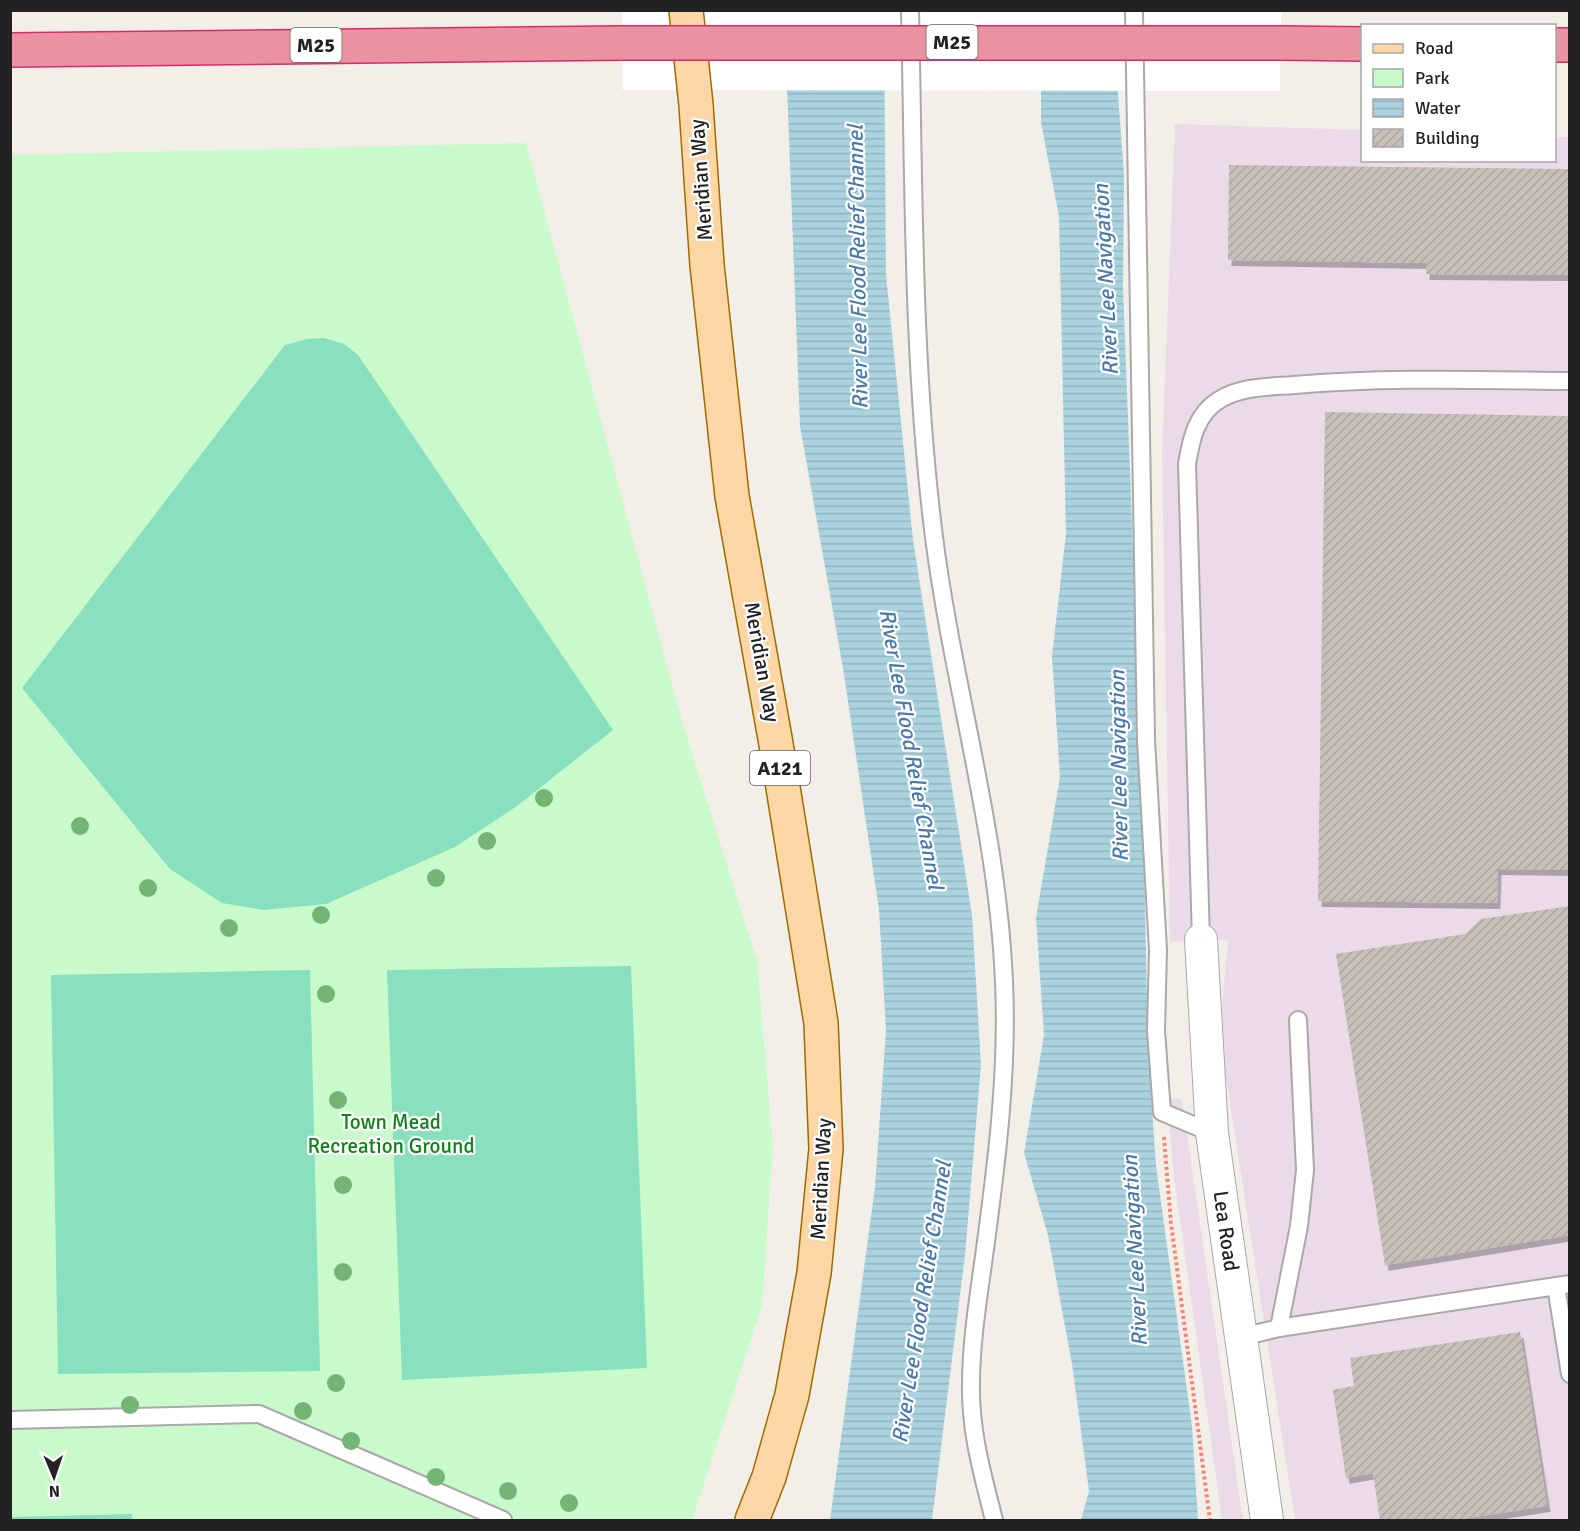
<svg xmlns="http://www.w3.org/2000/svg" width="1580" height="1531" font-family="Signika,sans-serif">
<defs>
<pattern id="water-rules" width="6" height="5" patternUnits="userSpaceOnUse" patternTransform="scale(1.5)"><rect width="6" height="5" fill="#aad3df"/><path d="M0 2.5h6" fill="none" stroke="#92b5bf"/></pattern>
<pattern id="building-hatch" width="6" height="6" patternUnits="userSpaceOnUse" patternTransform="scale(1.5)"><rect width="6" height="6" fill="#c7bfb8"/><path d="M-1 1l2-2M0 6l6-6M5 7l2-2" fill="none" stroke="#aba49e"/></pattern>
<filter id="shadow"><feDropShadow dx="3.5" dy="6" stdDeviation="0" flood-color="#0004"/></filter>
</defs>
<rect width="100%" height="100%" fill="#f2efe9"/>
<path fill="#ebdbe8" d="M1175,124L1362,130V160H1554L1555,137H1569V1520H1295L1225,1071L1221,1016L1228,940L1170,942L1162,453Z
M1167,1098L1182,1099L1243,1520H1222L1174,1177Z"/>
<path fill="#c8facc" d="M526,143L682,721L757,961L773,1147L762,1306L692,1520H11L10,155Z"/>
<path fill="#88e0be" d="M324,338L344,344L358,355L613,730L517,806L455,847L326,904L263,910L222,903L170,869L22,688L285,345L307,339Z
M631,966L647,1368L402,1380L387,970Z
M310,970L320,1371L58,1374L51,975Z
M132,1514V1520H11V1517Z"/>
<path fill="url(#water-rules)" d="M884,11L886,275L913,540L972,915L981,1065L965,1255L932,1520H830L875,1187L886,1030L879,910L843,668L800,426L787,86Z
M1041,11L1117,81L1124,174L1123,288L1143,811L1148,1050L1156,1166L1192,1426L1198,1520H1081L1089,1491L1072,1364L1048,1235L1024,1153L1044,1035L1036,918L1060,777L1052,656L1066,534L1059,217L1041,122Z"/>
<path fill="#fff" d="M622,11H1281L1280,91L623,90Z"/>
<path fill="url(#building-hatch)" filter="url(#shadow)" d="M1229,165L1570,169V275L1426,274V263L1228,260Z
M1325,412L1570,416V870L1498,869L1497,903L1318,901Z
M1570,906V1235L1385,1265L1336,954L1465,934L1481,919Z
M1520,1332L1547,1506L1454,1520H1380L1373,1473L1346,1478L1333,1390L1354,1386L1350,1358Z"/>
<g fill="none" stroke-linecap="round" stroke-linejoin="round">
<g stroke="#a9a9a9" stroke-width="20">
<path id="service" d="M910,10C914,186 912,363 934,537C953,686 998,831 1004,982C1008,1072 997,1160 985,1249C979,1294 971,1340 971,1385C970,1432 983,1476 994,1520
M1134,10L1146,740L1158,950L1156,1031L1162,1112L1212,1133
M1201,940L1187,464C1191,440 1196,414 1219,400C1241,386 1269,387 1294,385C1385,377 1478,380 1570,381
M1556,1286L1570,1374
M1279,1328L1299,1226L1305,1170L1298,1020
M1241,1337L1279,1328L1570,1284
M10,1420L259,1414L503,1520"/>
</g>
<g stroke="#a9a9a9" stroke-width="34">
<path id="minor" d="M1201,940L1212,1133L1267,1520"/>
</g>
<g stroke="#a06b00" stroke-width="36">
<path id="primary" d="M686,10L696,105L707,265L732,496L776,744L821,1023L826,1149L814,1273L792,1395L769,1477L752,1520"/>
</g>
<g stroke="#dc2a67" stroke-width="36">
<path id="motorway" d="M1281,43L1362,44
M1554,45H1570
M10,50L622,43"/>
</g>
<path stroke="#fa8072" stroke-width="4" stroke-dasharray="3 3" stroke-linecap="butt" d="M1164,1137L1171,1223L1210,1520"/>
<use href="#service" stroke="#fff" stroke-width="16"/>
<use href="#minor" stroke="#fff" stroke-width="32"/>
<use href="#primary" stroke="#fcd6a4" stroke-width="33"/>
<use href="#motorway" stroke="#e892a2" stroke-width="33"/>
<g stroke="#dc2a67" stroke-width="36" stroke-linecap="butt">
<path id="motorway-bridge" d="M622,43H1281"/>
</g>
<use href="#motorway-bridge" stroke="#e892a2" stroke-width="33"/>
</g>
<g fill="#74b475">
<circle cx="544" cy="798" r="9"/>
<circle cx="80" cy="826" r="9"/>
<circle cx="487" cy="841" r="9"/>
<circle cx="436" cy="878" r="9"/>
<circle cx="148" cy="888" r="9"/>
<circle cx="321" cy="915" r="9"/>
<circle cx="229" cy="928" r="9"/>
<circle cx="326" cy="994" r="9"/>
<circle cx="338" cy="1100" r="9"/>
<circle cx="343" cy="1185" r="9"/>
<circle cx="343" cy="1272" r="9"/>
<circle cx="336" cy="1383" r="9"/>
<circle cx="130" cy="1405" r="9"/>
<circle cx="303" cy="1411" r="9"/>
<circle cx="351" cy="1441" r="9"/>
<circle cx="436" cy="1477" r="9"/>
<circle cx="508" cy="1491" r="9"/>
<circle cx="569" cy="1503" r="9"/>
</g>
<g text-anchor="middle" stroke-width="4.5" stroke-linejoin="round" paint-order="stroke">
<g fill="#fff" stroke="#646464" stroke-width="1.5">
<rect x="926.5" y="25" width="51" height="34" rx="4.5"/>
<rect x="290.5" y="28" width="51" height="34" rx="4.5"/>
<rect x="750" y="751" width="60" height="34" rx="4.5"/>
</g>
<g font-size="20" font-weight="bold" fill="#222">
<text x="952" y="49">M25</text>
<text x="316" y="52">M25</text>
<text x="780" y="775">A121</text>
</g>
<g font-size="21" fill="#222" stroke="#fff">
<text transform="translate(701 180) rotate(-94)" y="7">Meridian Way</text>
<text transform="translate(762 662) rotate(80)" y="7">Meridian Way</text>
<text transform="translate(821 1179) rotate(-87)" y="7">Meridian Way</text>
<text transform="translate(1226 1231) rotate(82)" y="7">Lea Road</text>
</g>
<g font-size="21" fill="#0c8416" stroke="#fff">
<text x="391" y="1129">Town Mead<tspan x="391" dy="24">Recreation Ground</tspan></text>
</g>
<g font-size="22" font-style="italic" fill="#4a7aab" stroke="#fff">
<text transform="translate(857 267) rotate(-91)" y="8">River Lee Flood Relief Channel</text>
<text transform="translate(1105 280) rotate(-93)" y="8">River Lee Navigation</text>
<text transform="translate(912 749) rotate(80)" y="8">River Lee Flood Relief Channel</text>
<text transform="translate(1118 766) rotate(-91)" y="8">River Lee Navigation</text>
<text transform="translate(1134 1251) rotate(-93)" y="8">River Lee Navigation</text>
<text transform="translate(921 1302) rotate(-81)" y="8">River Lee Flood Relief Channel</text>
</g>
</g>
<rect width="1580" height="1531" fill="none" stroke="#222222" stroke-width="24"/>
<rect x="1361" y="24" width="195" height="138" fill="#ffffff" stroke="#a7a7a7" stroke-width="1.5"/>
<rect x="1373" y="44" width="30" height="9" fill="#fcd6a4" stroke="#a7a7a7" stroke-width="1.5"/>
<text x="1415" y="54" font-size="18" fill="#222222">Road</text>
<rect x="1373" y="69" width="30" height="18" fill="#c8facc" stroke="#a7a7a7" stroke-width="1.5"/>
<text x="1415" y="84" font-size="18" fill="#222222">Park</text>
<rect x="1373" y="99" width="30" height="18" fill="url(#water-rules)" stroke="#a7a7a7" stroke-width="1.5"/>
<text x="1415" y="114" font-size="18" fill="#222222">Water</text>
<rect x="1373" y="129" width="30" height="18" fill="url(#building-hatch)" stroke="#a7a7a7" stroke-width="1.5"/>
<text x="1415" y="144" font-size="18" fill="#222222">Building</text>
<g transform="translate(54 1477) rotate(178)" stroke="#ffffff" stroke-width="4.5" paint-order="stroke">
<path d="M0-4.5L10 22L0 15L-10 22Z" fill="#222222"/>
<text y="-9" font-size="16" font-weight="bold" text-anchor="middle" fill="#222222">N</text>
</g>
</svg>
